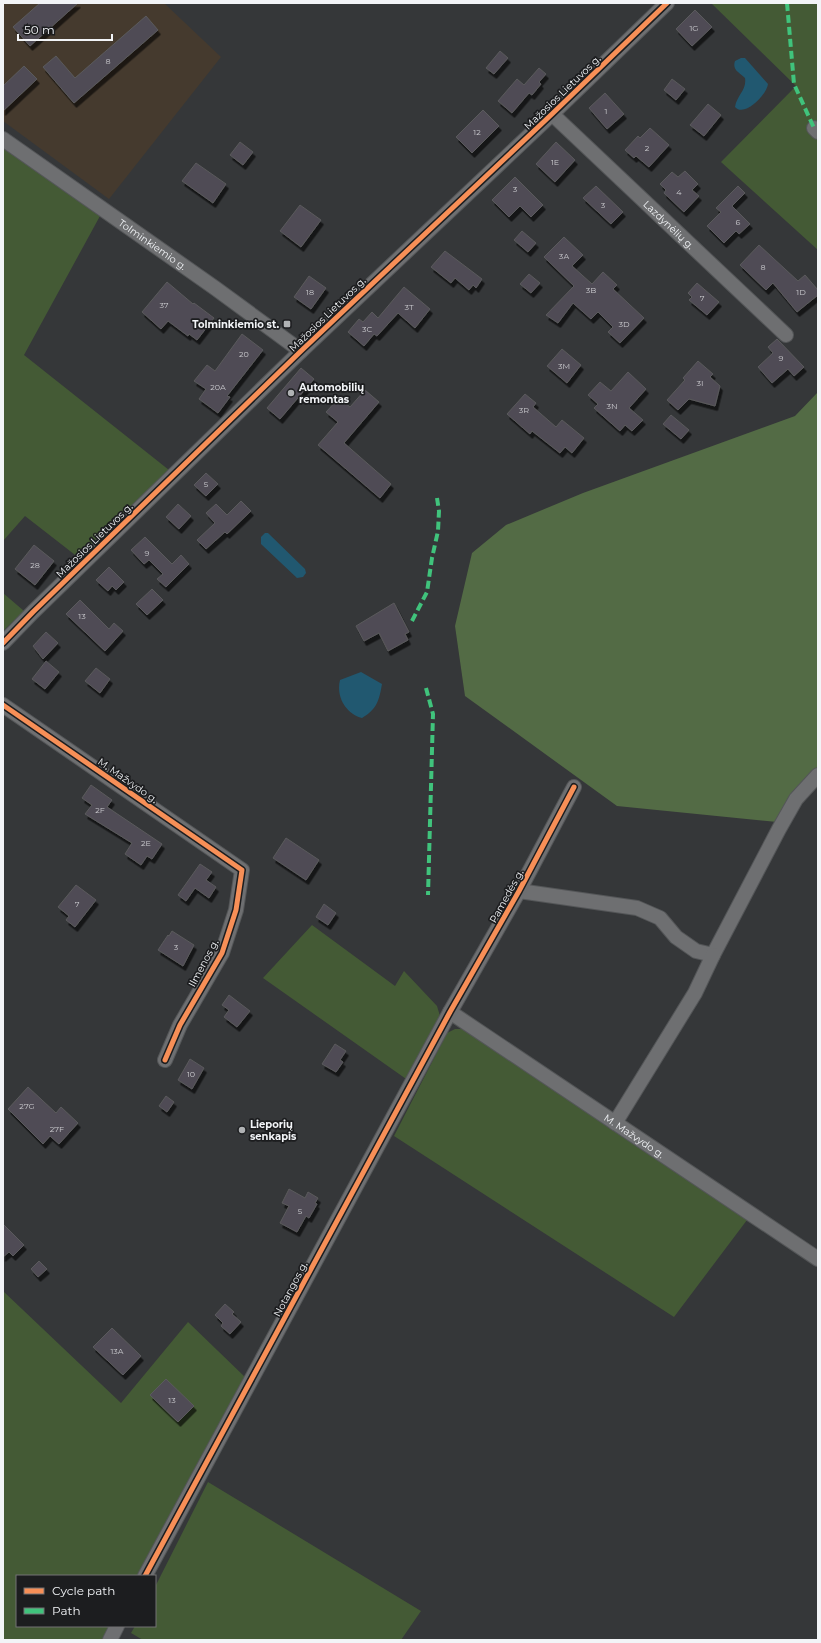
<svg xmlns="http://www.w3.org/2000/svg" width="821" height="1643" font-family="Montserrat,sans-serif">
<defs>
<filter id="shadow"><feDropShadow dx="2.5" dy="4.5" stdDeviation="0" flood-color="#0009"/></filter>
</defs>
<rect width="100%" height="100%" fill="#353739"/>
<path fill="#453a2e" d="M3,3H164L221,57L109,199L3,121Z"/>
<path fill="#445a35" d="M711,3H818V250L721,162L796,86Z
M3,146L100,216L24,355L169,470L79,558L25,516L3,541Z
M3,593L24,611L3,631Z
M312,925L395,986L404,971L437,1006L440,1016L437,1025L409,1081L263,978Z
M455,1029H467L747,1220L674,1317L394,1136L447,1033Z
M3,1291L121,1403L188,1322L246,1378L138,1576H17V1626H110L103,1640H3Z
M208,1482L421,1611L401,1640H143L131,1633L135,1626H155V1587Z"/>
<path fill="#536b45" d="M818,392V773L777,822L617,806L465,696L455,626L472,553L506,525L583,493L795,416Z"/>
<path fill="#215870" d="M741,58H745L768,84C767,94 745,118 735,107C737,95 747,90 745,78C739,72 732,70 735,61Z
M265,533H268L305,569L306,573L303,577L297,578L261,544V537Z
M361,672L382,684C379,701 377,709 362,718C345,713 336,696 340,680Z"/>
<path fill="#504c54" stroke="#5a5a5c" filter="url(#shadow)" d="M40,3H78L30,46L13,27Z
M695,10L712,27L692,46L676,29Z
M146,16L158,30L74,103L43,67L56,56L75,78Z
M500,51L508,58L494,74L486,68Z
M24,66L37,79L3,111V86Z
M539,68L546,74L539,82L541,84L532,95L529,93L512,113L498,101L517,79L524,85Z
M672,79L685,89L676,100L664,90Z
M605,93L624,114L607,129L589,108Z
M708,104L721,115L704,136L690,125Z
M483,110L499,126L472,153L456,137Z
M650,128L669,145L649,167L636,156L634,158L625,150L638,136L640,138Z
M240,142L253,152L243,165L230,155Z
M556,142L575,160L555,182L536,164Z
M196,163L226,184L213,203L182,181Z
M685,171L698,184L692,190L699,196L684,212L664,193L666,190L660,184L672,172L678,177Z
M515,177L543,205L531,217L520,206L509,217L492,200Z
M596,186L623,212L611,224L583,198Z
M738,186L745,193L732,206L750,224L739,234L736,231L724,243L707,226L721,212L716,208Z
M300,205L321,220L301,247L280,231Z
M522,231L536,243L528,252L514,240Z
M564,237L583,255L572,266L592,284L603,272L617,285L613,289L644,318L620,343L608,332L613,327L598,312L591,319L573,303L558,323L546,315L574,286L544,257Z
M759,245L798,281L805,275L818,290V295L797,312L773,283L766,290L740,265Z
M445,251L482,279L476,288L473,285L469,290L455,278L451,283L431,267Z
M529,274L540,283L531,293L520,284Z
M309,276L326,288L311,309L294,297Z
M167,282L193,304L194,303L214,318L197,340L189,334L188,336L168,321L161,329L142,312Z
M697,283L719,302L707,315L689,300L692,297L688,293Z
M404,287L430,309L415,328L398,313L377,336L374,334L364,346L348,332L359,319L363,322L372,312L378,318Z
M242,334L263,350L227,396L230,397L218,413L199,399L206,389L194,381L207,365L215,371Z
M777,339L804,367L794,376L788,369L772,383L758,367L773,353L768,347Z
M562,349L581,365L567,383L547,366Z
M698,361L713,374L710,377L720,386L715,406L689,399L678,410L667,400L685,380L683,378Z
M301,368L314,379L280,419L267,408Z
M628,372L646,389L629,408L643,420L632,431L625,425L620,431L594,408L598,404L588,395L600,382L611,391Z
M365,390L379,402L344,443L391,484L380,498L318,445L338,422L326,412L339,398L350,407Z
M525,394L536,403L533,407L556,427L562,420L584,438L572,453L565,447L560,453L532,431L530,434L507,414Z
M671,415L689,430L681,439L663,424Z
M206,473L218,484L206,496L194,485Z
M241,501L251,511L227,534L225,532L206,549L197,540L215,523L206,513L216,504L227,515Z
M178,504L191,516L179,529L166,517Z
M145,537L172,564L181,555L189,564L166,587L157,579L163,574L149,560L144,564L131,550Z
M34,545L54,561L35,585L15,569Z
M109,567L124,582L116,590L112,586L108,591L96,580Z
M152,589L163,600L147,615L136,604Z
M80,600L109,629L114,623L123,631L105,651L66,614Z
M394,603L409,632L405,634L408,640L388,651L379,633L364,641L356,626Z
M46,632L58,643L43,659L33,646Z
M46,661L59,672L45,689L32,679Z
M96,668L110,679L100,693L85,681Z
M91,785L112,800L107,807L162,844L152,859L147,856L141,865L125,854L132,843L85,814L92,805L82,798Z
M286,838L319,860L306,880L273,858Z
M200,864L212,872L206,880L216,887L209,898L195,888L186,901L178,895Z
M76,885L96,900L75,927L66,920L69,916L58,907Z
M324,904L336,913L328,925L316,917Z
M172,931L194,945L183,966L158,950L168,935L169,936Z
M229,995L250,1011L237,1027L224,1017L229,1010L222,1005Z
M335,1044L346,1051L340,1060L343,1062L336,1072L322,1064Z
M190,1059L204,1068L192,1089L178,1080Z
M28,1087L56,1113L61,1107L78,1123L59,1144L50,1136L43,1144L8,1109Z
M166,1096L174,1102L167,1112L159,1106Z
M289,1189L305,1198L308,1192L318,1198L315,1203L317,1204L309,1218L306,1216L297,1232L280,1223L289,1206L282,1203Z
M3,1224L24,1245L13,1256L9,1252L3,1257Z
M39,1261L47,1269L38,1277L31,1269Z
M225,1304L234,1312L232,1314L241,1322L230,1334L221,1326L223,1323L215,1315Z
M112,1328L141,1356L123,1375L93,1347Z
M166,1379L194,1406L178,1422L150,1395Z"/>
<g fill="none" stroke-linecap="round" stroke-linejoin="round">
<g stroke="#545658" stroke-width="16">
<g id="minor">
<path id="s1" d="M552,114L786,335"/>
<path d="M814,128L818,132"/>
<path id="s2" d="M3,139L215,288L301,351"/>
<path d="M3,643L33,612L301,351L552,114L667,3"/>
<path d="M3,705L242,870L236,910L222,953L180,1025L165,1060"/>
<path d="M519,891L637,908L660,918L676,937L696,951L713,955L779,829L796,799L818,775"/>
<path id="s3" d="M450,1012L818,1259"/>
<path d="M615,1123L695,993L713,955"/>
<path d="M145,1576L450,1012L519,891L574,787"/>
<path d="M110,1640L117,1626"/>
</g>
</g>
<use href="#minor" stroke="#6e6f71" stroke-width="14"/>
<path stroke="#40c37c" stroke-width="4" stroke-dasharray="8 4" stroke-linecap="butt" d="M787,3L794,84L814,128
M412,621L427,592L432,558L438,531L439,511L437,498
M426,688L433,714L428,895"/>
<g stroke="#1c1d1f" stroke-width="8">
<path id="cycleway" d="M3,643L33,612L301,351L552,114L667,3
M3,705L242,870L236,910L222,953L180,1025L165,1060
M145,1576L450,1012L519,891L574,787"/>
</g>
<use href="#cycleway" stroke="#f78f57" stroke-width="5"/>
</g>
<g fill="#b0b2b4" stroke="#1c1d1f" stroke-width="1.5">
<rect x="283" y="320" width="8" height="8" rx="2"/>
<circle cx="291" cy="393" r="4"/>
<circle cx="242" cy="1130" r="4"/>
</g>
<g text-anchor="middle" stroke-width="3.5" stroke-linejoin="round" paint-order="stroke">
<g font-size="8" fill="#cacace">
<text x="694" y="31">1G</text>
<text x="108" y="64">8</text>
<text x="606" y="114">1</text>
<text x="477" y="135">12</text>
<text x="647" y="151">2</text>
<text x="555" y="165">1E</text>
<text x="515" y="192">3</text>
<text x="679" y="195">4</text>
<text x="603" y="208">3</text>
<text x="738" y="225">6</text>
<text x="564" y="259">3A</text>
<text x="763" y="270">8</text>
<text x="591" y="293">3B</text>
<text x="310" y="295">18</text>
<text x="801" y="295">1D</text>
<text x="702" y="301">7</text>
<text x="164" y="308">37</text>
<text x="409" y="310">3T</text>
<text x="624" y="327">3D</text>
<text x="367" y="332">3C</text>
<text x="244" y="357">20</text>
<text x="781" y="361">9</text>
<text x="564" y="369">3M</text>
<text x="700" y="386">3I</text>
<text x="218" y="390">20A</text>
<text x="612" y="409">3N</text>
<text x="524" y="413">3R</text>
<text x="206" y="487">5</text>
<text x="147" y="556">9</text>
<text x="35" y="568">28</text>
<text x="82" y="619">13</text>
<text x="100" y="813">2F</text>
<text x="146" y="846">2E</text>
<text x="77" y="907">7</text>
<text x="176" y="950">3</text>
<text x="191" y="1077">10</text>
<text x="27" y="1109">27G</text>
<text x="57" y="1132">27F</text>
<text x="300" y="1214">5</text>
<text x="117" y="1354">13A</text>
<text x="172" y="1403">13</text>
</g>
<g font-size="10" fill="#f2f4f7" stroke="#1c1d1f">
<text transform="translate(562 92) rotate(-44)" y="4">Mažosios Lietuvos g.</text>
<text dy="4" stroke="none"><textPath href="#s1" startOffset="161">Lazdynėlių g.</textPath></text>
<text dy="4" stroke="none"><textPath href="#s2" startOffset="183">Tolminkiemio g.</textPath></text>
<text transform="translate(327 314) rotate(-44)" y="4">Mažosios Lietuvos g.</text>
<text transform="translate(94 540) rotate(-44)" y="4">Mažosios Lietuvos g.</text>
<text transform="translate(128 780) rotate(35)" y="4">M. Mažvydo g.</text>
<text transform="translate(506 896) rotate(-61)" y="4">Pamedės g.</text>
<text transform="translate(203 963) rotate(-62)" y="4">Ilmenos g.</text>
<text dy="4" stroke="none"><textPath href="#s3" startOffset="222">M. Mažvydo g.</textPath></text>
<text transform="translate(290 1289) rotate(-62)" y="4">Notangos g.</text>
</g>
<g font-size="10" font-weight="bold" fill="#f2f4f7" stroke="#1c1d1f" text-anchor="start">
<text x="279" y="328" text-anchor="end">Tolminkiemio st.</text>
<text x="299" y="391">Automobilių<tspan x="299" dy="12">remontas</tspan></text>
<text x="250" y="1128">Lieporių<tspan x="250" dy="12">senkapis</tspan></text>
</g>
</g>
<rect width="821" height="1643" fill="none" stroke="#f2f4f7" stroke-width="8"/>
<rect x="16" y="1575" width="140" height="52" fill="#1c1d1f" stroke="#727375"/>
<rect x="24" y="1588" width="20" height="6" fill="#f78f57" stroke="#727375"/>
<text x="52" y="1595" font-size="12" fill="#f2f4f7">Cycle path</text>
<rect x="24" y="1608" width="20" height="6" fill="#40c37c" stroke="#727375"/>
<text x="52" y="1615" font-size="12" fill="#f2f4f7">Path</text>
<path d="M18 34v6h94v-6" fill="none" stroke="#f2f4f7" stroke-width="2"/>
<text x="24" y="34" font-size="12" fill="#f2f4f7" stroke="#1c1d1f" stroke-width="3" paint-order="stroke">50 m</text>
</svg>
